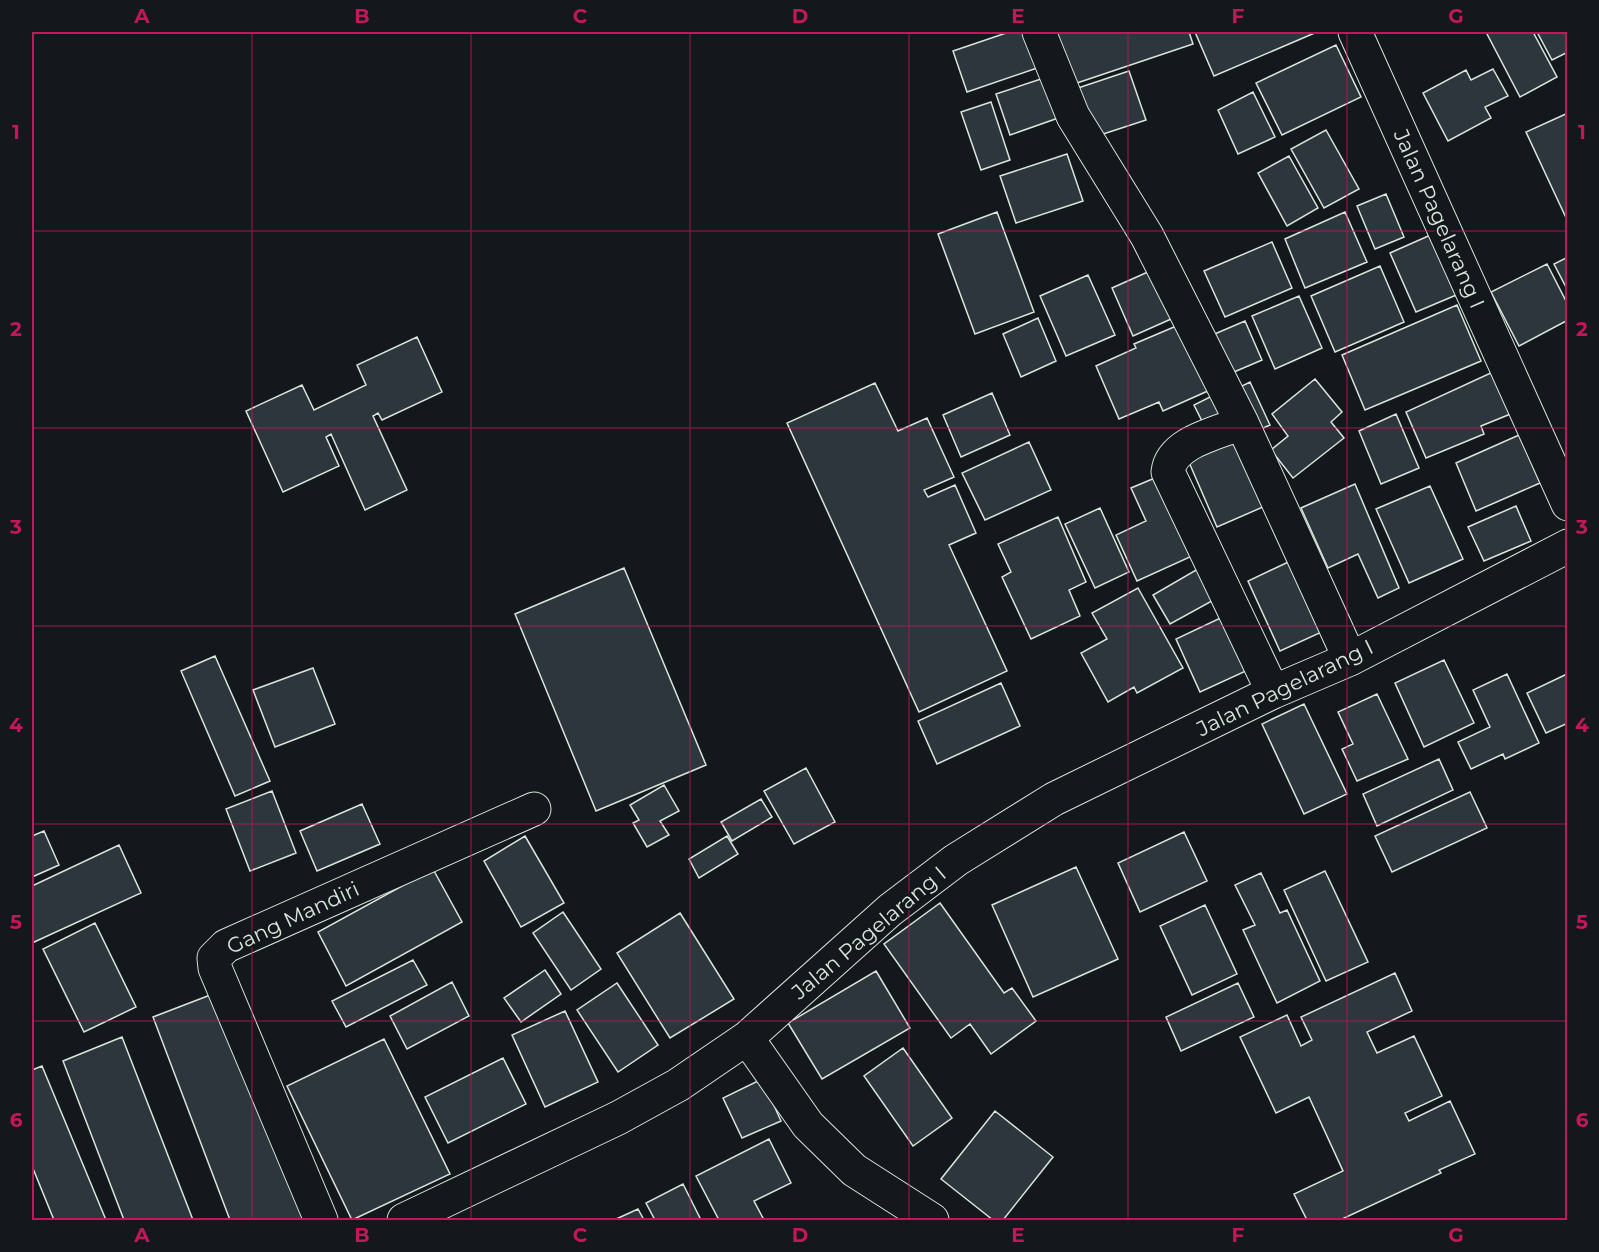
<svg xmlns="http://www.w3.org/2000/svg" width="1599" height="1252" font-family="Montserrat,sans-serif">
<rect width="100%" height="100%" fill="#14181c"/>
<path fill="#2c363c" stroke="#d8e6dc" stroke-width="1.5" d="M1009,32H1032L1043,66L967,92L953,51Z
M1049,32H1189L1193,44L1068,86Z
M1195,32H1317L1214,76Z
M1486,32H1533L1557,77L1520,97Z
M1537,32H1568V52L1552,60Z
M1336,45L1361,97L1282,135L1256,83Z
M1493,69L1508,96L1485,107L1491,118L1448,141L1423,93L1466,70L1471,80Z
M1129,71L1146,120L1094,137L1078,88Z
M1050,76L1064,116L1010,135L996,94Z
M1253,92L1275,137L1238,154L1218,110Z
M991,102L1010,160L981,170L961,112Z
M1568,113V222L1526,132Z
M1326,130L1359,189L1324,208L1291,149Z
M1067,154L1083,201L1016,223L1000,176Z
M1289,156L1318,208L1287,226L1258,173Z
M1386,194L1404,237L1375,249L1357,206Z
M997,212L1034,312L975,334L938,234Z
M1345,212L1367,262L1305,288L1285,239Z
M1435,233L1461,293L1416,312L1390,253Z
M1272,242L1292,288L1225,317L1204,271Z
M1568,257V291L1554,264Z
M1547,264L1568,305V320L1519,346L1491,292Z
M1380,266L1404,322L1335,352L1311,296Z
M1159,267L1180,315L1133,336L1112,288Z
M1088,275L1115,335L1066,356L1040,296Z
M1299,296L1322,348L1275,369L1252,316Z
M1457,305L1481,361L1365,410L1342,355Z
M1038,318L1056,361L1021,377L1003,334Z
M1245,321L1262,360L1227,375L1210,336Z
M1181,324L1210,390L1163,411L1159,402L1119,419L1096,366L1136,348L1134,344Z
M417,337L442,392L382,420L378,413L373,416L407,490L365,510L331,434L326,437L339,466L283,492L246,411L302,385L314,410L366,385L357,365Z
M1495,371L1513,413L1481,426L1484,434L1426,458L1406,412Z
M1315,379L1342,412L1331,422L1344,438L1293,478L1271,450L1288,436L1272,414Z
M1250,382L1270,425L1254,432L1234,390Z
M875,383L898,431L927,418L954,477L924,490L928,497L955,485L976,533L949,545L1007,671L919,712L787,423Z
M992,393L1010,435L961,457L943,415Z
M1214,395L1227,419L1206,429L1194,405Z
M1396,414L1419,468L1381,484L1359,431Z
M1519,435L1540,483L1476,511L1456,463Z
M1243,436L1272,503L1217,527L1188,460Z
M1029,442L1051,490L985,520L962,473Z
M1162,475L1201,552L1137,581L1116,535L1146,521L1131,488Z
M1355,484L1399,588L1378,598L1358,554L1328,568L1301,508Z
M1430,486L1463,559L1409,583L1376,509Z
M1516,506L1531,541L1484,561L1468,527Z
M1100,508L1129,572L1095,588L1065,524Z
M1058,517L1086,582L1069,590L1080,616L1031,639L1002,577L1011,572L998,544Z
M1301,556L1335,626L1280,651L1248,581Z
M1203,566L1221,596L1170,624L1153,595Z
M624,568L706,765L596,811L515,614Z
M1138,588L1183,668L1137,693L1134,687L1108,702L1081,653L1107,639L1092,613Z
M1233,612L1259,665L1200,692L1176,639Z
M215,656L270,781L235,796L181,671Z
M1444,660L1474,723L1424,747L1395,683Z
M313,668L335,724L275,747L253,690Z
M1507,674L1539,743L1505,759L1503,754L1471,769L1458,742L1490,727L1473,690Z
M1567,674L1568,723L1546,733L1527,693Z
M1001,683L1020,726L937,764L918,721Z
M1377,694L1408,759L1357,781L1342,749L1353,744L1338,712Z
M1304,704L1347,794L1304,814L1262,724Z
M1439,759L1453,790L1377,826L1363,794Z
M806,768L835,822L794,844L764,791Z
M664,785L679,811L660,821L669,835L647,847L633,823L639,820L630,805Z
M272,791L296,853L250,871L226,809Z
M1470,792L1487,828L1392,872L1375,836Z
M761,799L772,817L732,841L721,822Z
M362,804L380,844L317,871L300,831Z
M44,831L59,865L32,877V836Z
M1184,832L1207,881L1140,912L1118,863Z
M525,836L564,903L521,927L484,861Z
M727,836L738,854L699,878L689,859Z
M119,845L141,893L32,943V886Z
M1076,867L1118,959L1033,997L992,905Z
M433,869L462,922L346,986L318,932Z
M1325,871L1368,962L1326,981L1284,890Z
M1261,873L1280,913L1287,910L1320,981L1277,1003L1243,930L1255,925L1235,885Z
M940,903L1004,993L1012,988L1036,1021L991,1054L970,1024L951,1038L884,944Z
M1205,905L1237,974L1192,995L1160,926Z
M563,912L601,969L571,990L533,933Z
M680,913L734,999L670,1038L617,953Z
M95,923L136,1007L84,1032L43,949Z
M413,960L427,985L346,1027L332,1001Z
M545,970L561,994L521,1022L504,998Z
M876,971L910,1028L822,1079L788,1023Z
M1395,973L1412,1011L1367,1032L1377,1053L1414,1036L1442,1096L1405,1113L1409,1121L1450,1101L1475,1154L1439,1170L1441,1173L1340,1220H1307L1294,1194L1343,1171L1309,1097L1276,1113L1240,1037L1287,1015L1301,1046L1312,1040L1301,1017Z
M452,982L469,1016L407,1049L390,1016Z
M617,983L658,1045L618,1072L577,1010Z
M1238,983L1254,1017L1181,1051L1166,1017Z
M218,992L306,1220H230L153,1017Z
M565,1011L598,1082L545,1107L512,1035Z
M122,1037L193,1220H124L63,1061Z
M384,1039L450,1174L352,1220L287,1086Z
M903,1048L952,1118L913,1146L864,1076Z
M503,1058L526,1104L448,1143L425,1097Z
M42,1066L106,1220H54L32,1166V1070Z
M762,1079L781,1121L742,1138L723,1098Z
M995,1111L1053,1157L1003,1220H993L941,1179Z
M769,1139L791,1183L754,1201L764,1220H719L696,1176Z
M683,1184L701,1220H655L646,1203Z
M638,1209L644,1220H614Z"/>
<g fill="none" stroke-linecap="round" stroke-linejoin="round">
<g stroke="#d8e6dc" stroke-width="35">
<path id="street" d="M1039,32L1073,116L1147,236L1242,423C1218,433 1171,442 1168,472L1273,692
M1355,32L1568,504
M1242,423L1350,659
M747,1038L808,1125L854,1170L932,1220
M321,1220L215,968L214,958L226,946L534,809
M404,1220L618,1118L678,1085L747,1038L890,910L956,860L1054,799L1273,692L1350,659L1568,546"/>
</g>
<use href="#street" stroke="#14181c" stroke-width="33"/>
</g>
<path fill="none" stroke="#c2185b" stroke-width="1.5" stroke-opacity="0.55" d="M252,32V1220M471,32V1220M690,32V1220M909,32V1220M1128,32V1220M1347,32V1220M32,231H1568M32,428H1568M32,626H1568M32,824H1568M32,1021H1568"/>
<g text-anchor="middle" stroke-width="4.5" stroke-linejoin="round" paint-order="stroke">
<g font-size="21" fill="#d8e6dc" stroke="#14181c">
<text transform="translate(1439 219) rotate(66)" y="7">Jalan Pagelarang I</text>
<text transform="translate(1285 688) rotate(-26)" y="7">Jalan Pagelarang I</text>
<text transform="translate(293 918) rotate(-25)" y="7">Gang Mandiri</text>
<text transform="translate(869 933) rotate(-40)" y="7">Jalan Pagelarang I</text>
</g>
</g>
<rect width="1599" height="1252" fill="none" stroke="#14181c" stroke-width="66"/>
<rect x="33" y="33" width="1533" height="1186" fill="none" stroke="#c2185b" stroke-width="2"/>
<g font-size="20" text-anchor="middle" font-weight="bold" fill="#c2185b">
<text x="142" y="23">A</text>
<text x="362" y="23">B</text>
<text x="580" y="23">C</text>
<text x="800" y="23">D</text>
<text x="1018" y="23">E</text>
<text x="1238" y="23">F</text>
<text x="1456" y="23">G</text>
<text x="16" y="139">1</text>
<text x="1582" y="139">1</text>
<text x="16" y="336">2</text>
<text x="1582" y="336">2</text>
<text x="16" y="534">3</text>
<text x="1582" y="534">3</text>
<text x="16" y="732">4</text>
<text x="1582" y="732">4</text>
<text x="16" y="929">5</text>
<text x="1582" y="929">5</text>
<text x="16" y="1127">6</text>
<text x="1582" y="1127">6</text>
<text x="142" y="1242">A</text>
<text x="362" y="1242">B</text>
<text x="580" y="1242">C</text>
<text x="800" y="1242">D</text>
<text x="1018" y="1242">E</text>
<text x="1238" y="1242">F</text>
<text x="1456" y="1242">G</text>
</g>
</svg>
